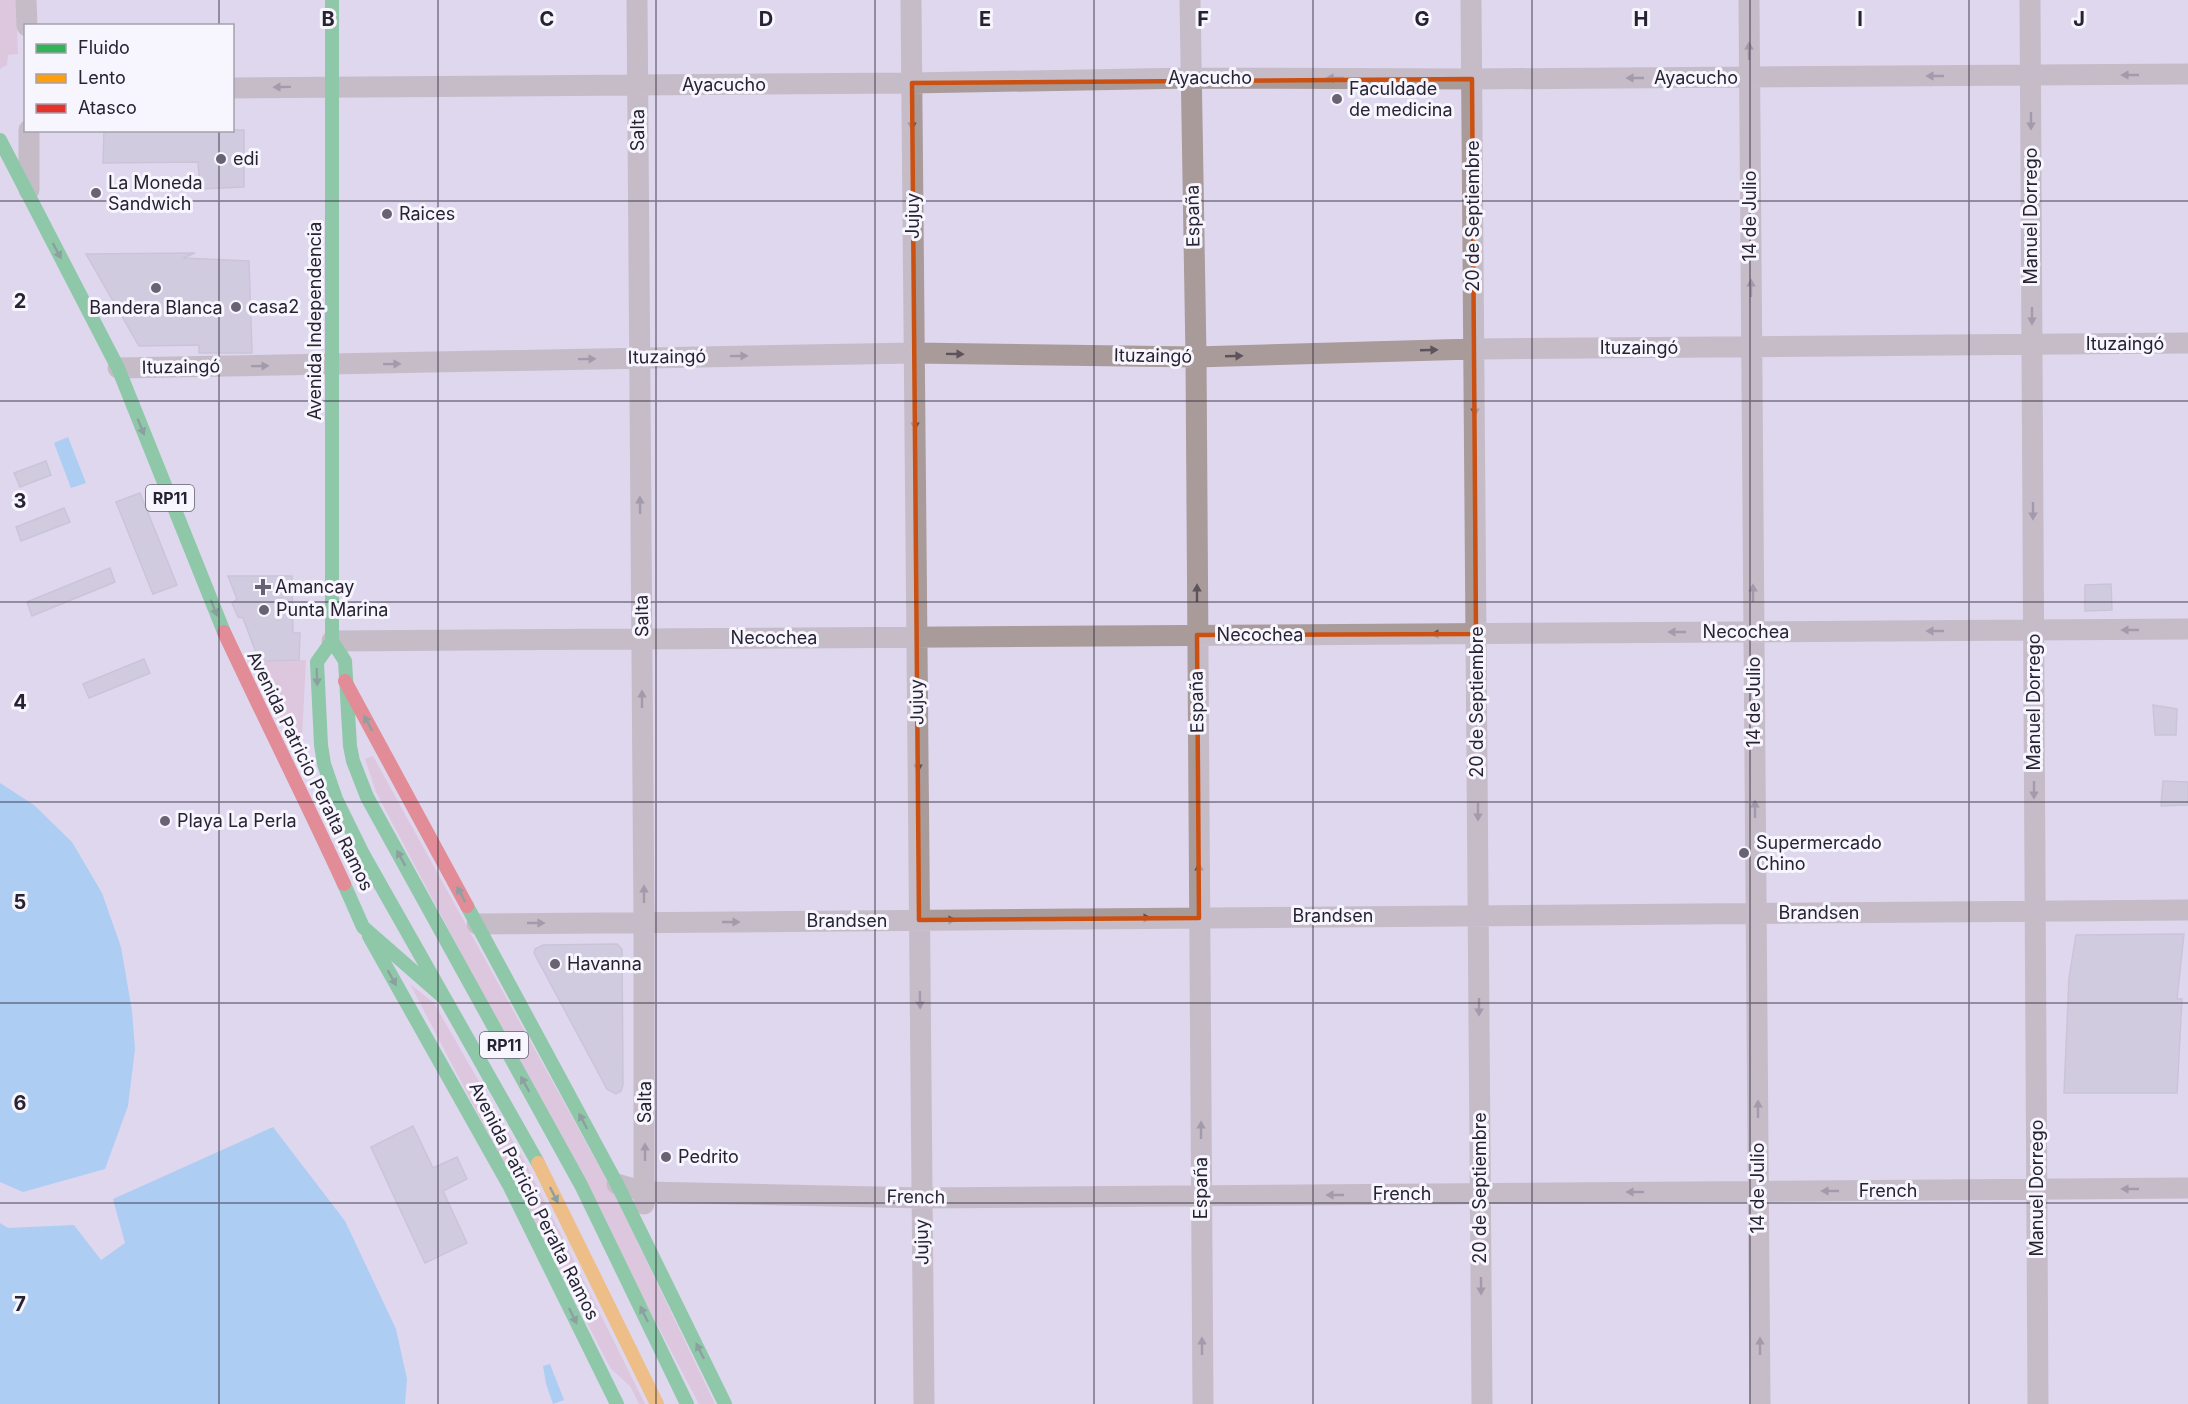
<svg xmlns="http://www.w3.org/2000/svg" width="2188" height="1404" font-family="Inter,sans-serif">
<rect width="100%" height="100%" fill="#ded7ee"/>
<path fill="#dcb4ca" d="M0,0H16L18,54L8,55L7,65L0,69Z
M306,660L302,737L300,740L292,742L256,664L261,661Z
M373,756L614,1193L715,1404H699L376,792L365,759Z
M410,984L434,1003L525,1162L645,1404H639L630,1386L611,1369Z"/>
<path fill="#74c1f8" d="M68,437L86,483L71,488L54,443Z
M0,783L34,805L72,842L102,893L121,947L132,1011L135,1049L128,1106L105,1169L23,1192L0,1182Z
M273,1127L345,1221L396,1329L407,1379L405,1404H0V1223L8,1228L74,1225L101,1260L125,1243L113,1199Z
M550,1364L564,1400L553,1404L546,1384L543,1366Z"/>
<path fill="#c2bdcf" stroke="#b3adbf" stroke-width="1.5" d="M104,130H244V187L200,189L198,162L103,163Z
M195,253L183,258L249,261L252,353H199V345L139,346L86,254Z
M46,461L51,475L20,487L14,473Z
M140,493L177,585L153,594L116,502Z
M64,508L70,522L21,541L16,527Z
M110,568L115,582L32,616L27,602Z
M228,576H292L293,633H300L299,660L259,661L243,618L238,617L232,603L237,599Z
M2111,584L2112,610L2085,611V585Z
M144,659L150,673L89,698L83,684Z
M2153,705L2177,709L2176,735H2155Z
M2163,781L2188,782V805L2161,806Z
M2184,934L2177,999H2182L2177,1093H2064L2069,978L2076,935Z
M617,944L622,949L623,1085L621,1091L616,1094L607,1089L534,953L535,949L543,945Z
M413,1126L433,1168L457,1157L467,1179L443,1191L467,1243L425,1263L371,1147Z"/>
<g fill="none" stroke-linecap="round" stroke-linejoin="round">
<path stroke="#a99b9a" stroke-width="21" d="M26,0L27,26
M637,0L644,922V1204
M911,0L924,1404
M1190,0L1196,357L1203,1404
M1471,0L1482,1404
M1749,0L1760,1404
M2030,0L2038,1404
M232,88L912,83L1191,78L1472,79L2188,74
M29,130V190
M118,368L914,353L1196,357L1474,349L2188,343
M332,641L2188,629
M477,924L2188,910
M617,1184L645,1192L922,1198L2188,1188"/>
<path stroke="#30b455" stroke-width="14" d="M332,0V641
M0,140L118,368L224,632
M332,641L317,662L321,745L324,764L336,799L363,854L538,1163
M332,641L345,661L350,746L353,761L367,797L581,1185L687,1404
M344,884L363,927L443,997
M467,906L617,1184L725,1404
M369,936L509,1185L617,1404"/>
<path stroke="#ff9f0a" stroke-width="14" d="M538,1163L657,1404"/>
<path stroke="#e5322d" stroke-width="14" d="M224,632C263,716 305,799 344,884
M345,681L467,906"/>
</g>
<defs><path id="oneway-solid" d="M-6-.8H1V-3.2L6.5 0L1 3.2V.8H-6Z" transform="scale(1.5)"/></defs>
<g fill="#5c535c">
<use href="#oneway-solid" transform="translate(1749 51) rotate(-90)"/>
<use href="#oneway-solid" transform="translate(2130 75) rotate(180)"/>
<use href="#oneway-solid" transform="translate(1935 76) rotate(180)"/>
<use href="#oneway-solid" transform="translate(1335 78) rotate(-180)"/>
<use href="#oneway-solid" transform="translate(1635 78) rotate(180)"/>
<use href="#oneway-solid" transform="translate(282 87) rotate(179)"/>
<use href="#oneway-solid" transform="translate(912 121) rotate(90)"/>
<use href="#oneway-solid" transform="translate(2031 121) rotate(90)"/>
<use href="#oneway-solid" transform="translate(1751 288) rotate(-90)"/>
<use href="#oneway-solid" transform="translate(2032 316) rotate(90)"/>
<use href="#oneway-solid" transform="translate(1429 350) rotate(-2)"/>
<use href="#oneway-solid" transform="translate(955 354) rotate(1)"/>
<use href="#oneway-solid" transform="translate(739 356) rotate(-1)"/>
<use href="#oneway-solid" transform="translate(1234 356) rotate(-2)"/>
<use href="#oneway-solid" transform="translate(587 359) rotate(-1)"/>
<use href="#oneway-solid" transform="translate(392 364) rotate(-1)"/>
<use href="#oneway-solid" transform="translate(260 366) rotate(-1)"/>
<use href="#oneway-solid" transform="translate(1475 407) rotate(90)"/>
<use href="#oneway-solid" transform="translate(915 421) rotate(90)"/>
<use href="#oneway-solid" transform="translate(640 505) rotate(-91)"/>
<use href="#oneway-solid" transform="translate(2033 511) rotate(90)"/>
<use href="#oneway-solid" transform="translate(1197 593) rotate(-90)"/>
<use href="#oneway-solid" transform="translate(1753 593) rotate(-90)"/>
<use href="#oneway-solid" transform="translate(2130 630) rotate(180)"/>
<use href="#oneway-solid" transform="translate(1935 631) rotate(180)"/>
<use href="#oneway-solid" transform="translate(1677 632) rotate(180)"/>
<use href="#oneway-solid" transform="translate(1440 634) rotate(180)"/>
<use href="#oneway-solid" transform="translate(642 699) rotate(-90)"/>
<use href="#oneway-solid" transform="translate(918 763) rotate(89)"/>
<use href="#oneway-solid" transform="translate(2034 790) rotate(90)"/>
<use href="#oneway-solid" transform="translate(1755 809) rotate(-90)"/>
<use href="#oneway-solid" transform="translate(1478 812) rotate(90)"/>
<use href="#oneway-solid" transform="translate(1199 872) rotate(-91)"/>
<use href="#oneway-solid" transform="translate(644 894) rotate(-90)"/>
<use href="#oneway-solid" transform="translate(1142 918) rotate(-1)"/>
<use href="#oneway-solid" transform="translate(947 920) rotate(-1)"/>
<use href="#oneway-solid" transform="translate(731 922)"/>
<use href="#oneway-solid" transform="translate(536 923)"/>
<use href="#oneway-solid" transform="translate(920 1000) rotate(89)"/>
<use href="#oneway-solid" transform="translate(1479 1007) rotate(90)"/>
<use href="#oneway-solid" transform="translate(1758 1109) rotate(-90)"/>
<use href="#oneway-solid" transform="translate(1201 1130) rotate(-90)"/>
<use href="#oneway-solid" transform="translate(645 1152) rotate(-90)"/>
<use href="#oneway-solid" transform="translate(2130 1189) rotate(180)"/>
<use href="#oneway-solid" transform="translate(1830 1191) rotate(180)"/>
<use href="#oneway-solid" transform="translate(1635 1192) rotate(180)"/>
<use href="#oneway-solid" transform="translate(1335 1195) rotate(180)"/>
<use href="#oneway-solid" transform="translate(1481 1286) rotate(90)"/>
<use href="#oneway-solid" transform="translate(1202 1346) rotate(-90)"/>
<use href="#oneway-solid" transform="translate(1760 1346) rotate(-90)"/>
</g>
<g fill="#2b5d41">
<use href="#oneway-solid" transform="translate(57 251) rotate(62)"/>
<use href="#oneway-solid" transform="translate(141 427) rotate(68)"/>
<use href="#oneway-solid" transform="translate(214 608) rotate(69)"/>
<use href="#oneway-solid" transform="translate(317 677) rotate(88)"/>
<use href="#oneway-solid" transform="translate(368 723) rotate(-118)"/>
<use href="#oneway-solid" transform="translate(401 858) rotate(-119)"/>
<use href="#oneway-solid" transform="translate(461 894) rotate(-118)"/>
<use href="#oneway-solid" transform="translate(392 978) rotate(61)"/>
<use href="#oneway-solid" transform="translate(525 1084) rotate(-119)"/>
<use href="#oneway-solid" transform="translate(583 1121) rotate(-118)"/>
<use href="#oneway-solid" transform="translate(554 1195) rotate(63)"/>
<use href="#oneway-solid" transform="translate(644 1314) rotate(-116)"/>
<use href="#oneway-solid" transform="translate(573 1316) rotate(64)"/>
<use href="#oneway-solid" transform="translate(700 1351) rotate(-116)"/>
</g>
<path d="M0 0H2188V1404H0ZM1472,79L1476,634L1197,635L1199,918L919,920L912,83Z" fill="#ded7ee" fill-opacity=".55" fill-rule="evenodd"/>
<path fill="none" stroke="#cb5112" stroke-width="4.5" stroke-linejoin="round" d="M1472,79L1476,634L1197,635L1199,918L919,920L912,83Z"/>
<path fill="none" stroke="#282333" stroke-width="1.5" stroke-opacity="0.55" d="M219,0V26M438,0V1404M656,0V1404M875,0V1404M1094,0V1404M1313,0V1404M1532,0V1404M1750,0V1404M1969,0V1404M219,130V1404M0,201H2188M0,401H2188M0,602H2188M0,802H2188M0,1003H2188M0,1203H2188"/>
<g fill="#686274" stroke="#f7f5fd" stroke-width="2">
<circle cx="1337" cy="99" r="6"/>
<circle cx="221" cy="159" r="6"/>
<circle cx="96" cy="193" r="6"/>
<circle cx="387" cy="214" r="6"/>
<circle cx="156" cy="288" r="6"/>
<circle cx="236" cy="307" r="6"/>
<path d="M260 578h6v6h6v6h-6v6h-6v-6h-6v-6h6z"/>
<circle cx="264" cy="610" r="6"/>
<circle cx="165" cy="821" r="6"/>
<circle cx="1744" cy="853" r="6"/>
<circle cx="555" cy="964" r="6"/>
<circle cx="666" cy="1157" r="6"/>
</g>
<g text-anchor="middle" stroke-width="6" stroke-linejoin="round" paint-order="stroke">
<g fill="#f7f5fd" stroke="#666270" stroke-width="1.5">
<rect x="146" y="485" width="48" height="26" rx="4.5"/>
<rect x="480" y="1032" width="48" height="26" rx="4.5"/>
</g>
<g font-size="16" font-weight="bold" fill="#282333">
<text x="170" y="504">RP11</text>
<text x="504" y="1051">RP11</text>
</g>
<g font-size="18" fill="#282333" stroke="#f7f5fd">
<text x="1210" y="84">Ayacucho</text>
<text x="1696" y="84">Ayacucho</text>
<text x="724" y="91">Ayacucho</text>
<text transform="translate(638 130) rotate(-90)" y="6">Salta</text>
<text transform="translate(913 216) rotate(-90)" y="6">Jujuy</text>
<text transform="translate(1193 216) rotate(-91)" y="6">España</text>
<text transform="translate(1473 216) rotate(-90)" y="6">20 de Septiembre</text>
<text transform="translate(1750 216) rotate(-90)" y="6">14 de Julio</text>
<text transform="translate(2031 216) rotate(-90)" y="6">Manuel Dorrego</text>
<text transform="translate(315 321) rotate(-90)" y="6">Avenida Independencia</text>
<text x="2125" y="350">Ituzaingó</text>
<text x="1639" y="354">Ituzaingó</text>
<text transform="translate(1153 356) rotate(1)" y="6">Ituzaingó</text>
<text transform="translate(667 357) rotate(-1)" y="6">Ituzaingó</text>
<text transform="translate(181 367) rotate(-1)" y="6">Ituzaingó</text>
<text transform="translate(642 616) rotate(-91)" y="6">Salta</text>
<text x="1746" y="638">Necochea</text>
<text x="1260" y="641">Necochea</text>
<text x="774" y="644">Necochea</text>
<text transform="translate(917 702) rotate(-91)" y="6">Jujuy</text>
<text transform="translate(1197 702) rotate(-91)" y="6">España</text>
<text transform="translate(1477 702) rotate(-90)" y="6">20 de Septiembre</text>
<text transform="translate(1754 702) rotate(-90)" y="6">14 de Julio</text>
<text transform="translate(2034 702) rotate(-90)" y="6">Manuel Dorrego</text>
<text transform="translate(310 771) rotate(64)" y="6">Avenida Patricio Peralta Ramos</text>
<text x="1819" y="919">Brandsen</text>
<text x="1333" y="922">Brandsen</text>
<text x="847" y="927">Brandsen</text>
<text transform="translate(645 1102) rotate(-90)" y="6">Salta</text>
<text transform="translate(1201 1188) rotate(-90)" y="6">España</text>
<text transform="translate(1480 1188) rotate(-90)" y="6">20 de Septiembre</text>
<text transform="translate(1758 1188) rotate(-90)" y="6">14 de Julio</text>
<text transform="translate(2037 1188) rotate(-90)" y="6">Manuel Dorrego</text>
<text x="1888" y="1197">French</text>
<text x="1402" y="1200">French</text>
<text transform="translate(916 1197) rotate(1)" y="6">French</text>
<text transform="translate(534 1201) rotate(63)" y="6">Avenida Patricio Peralta Ramos</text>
<text transform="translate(922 1242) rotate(-91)" y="6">Jujuy</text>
</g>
<g font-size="18" fill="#282333" stroke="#f7f5fd" text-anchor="start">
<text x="1349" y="95">Faculdade<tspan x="1349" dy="21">de medicina</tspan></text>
<text x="233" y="165">edi</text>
<text x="108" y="189">La Moneda<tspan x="108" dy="21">Sandwich</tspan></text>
<text x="399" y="220">Raices</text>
<text x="248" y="313">casa2</text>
<text x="156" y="314" text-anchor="middle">Bandera Blanca</text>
<text x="275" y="593">Amancay</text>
<text x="276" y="616">Punta Marina</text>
<text x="177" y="827">Playa La Perla</text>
<text x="1756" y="849">Supermercado<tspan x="1756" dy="21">Chino</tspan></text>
<text x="567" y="970">Havanna</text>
<text x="678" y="1163">Pedrito</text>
</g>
</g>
<g font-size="20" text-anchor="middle" font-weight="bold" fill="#282333" stroke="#f7f5fd" stroke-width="6" stroke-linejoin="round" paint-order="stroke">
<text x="328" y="26">B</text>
<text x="547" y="26">C</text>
<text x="766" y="26">D</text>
<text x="985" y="26">E</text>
<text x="1203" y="26">F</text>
<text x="1422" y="26">G</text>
<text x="1641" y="26">H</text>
<text x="1860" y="26">I</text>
<text x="2079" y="26">J</text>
<text x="20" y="308">2</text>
<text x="20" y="508">3</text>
<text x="20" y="709">4</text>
<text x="20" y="909">5</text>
<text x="20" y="1110">6</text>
<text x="20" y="1311">7</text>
</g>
<rect x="24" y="24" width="210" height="108" fill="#f7f5fd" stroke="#a4a1ac" stroke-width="1.5"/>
<rect x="36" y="44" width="30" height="9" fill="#30b455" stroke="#a4a1ac" stroke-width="1.5"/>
<text x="78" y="54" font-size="18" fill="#282333">Fluido</text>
<rect x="36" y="74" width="30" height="9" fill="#ff9f0a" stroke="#a4a1ac" stroke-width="1.5"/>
<text x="78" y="84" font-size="18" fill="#282333">Lento</text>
<rect x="36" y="104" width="30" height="9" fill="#e5322d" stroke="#a4a1ac" stroke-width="1.5"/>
<text x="78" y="114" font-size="18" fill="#282333">Atasco</text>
</svg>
